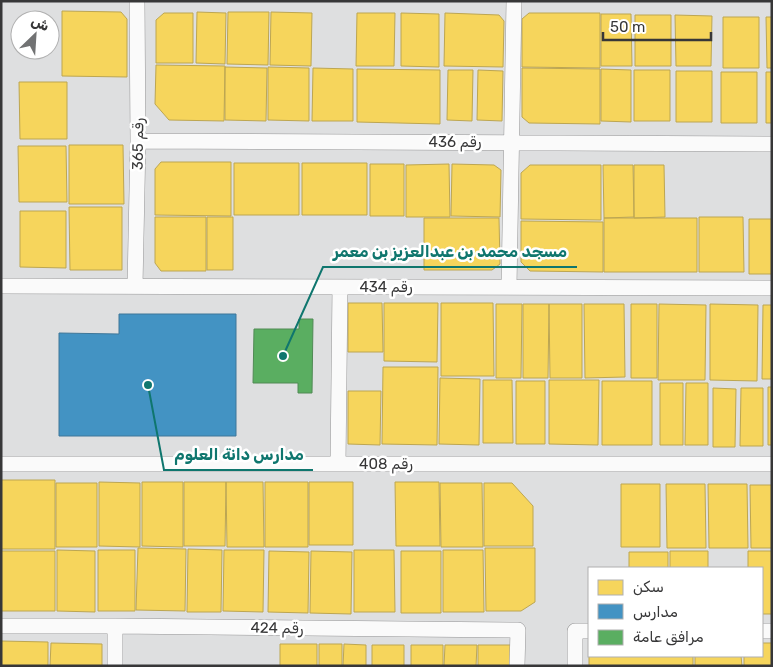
<svg xmlns="http://www.w3.org/2000/svg" width="773" height="667" font-family="Rubik,Cairo,sans-serif">
<rect width="100%" height="100%" fill="#dedfe0"/>
<path fill="#f6d55c" stroke="#bda651" d="M62,11L121,12L127,19V77L62,76Z
M197,12L226,13L225,64L196,63Z
M228,12H269L268,65L227,64Z
M271,12L312,13L311,66L270,65Z
M164,13H193V63H156V20Z
M357,13H395L394,66H356Z
M401,13L439,14V67L401,66Z
M445,13L499,15L504,21L503,67L444,66Z
M529,13H600V68L522,67V19Z
M601,14H631L632,66H601Z
M635,15H671V66H635Z
M675,15L712,16L711,66H676Z
M723,17H759V68H723Z
M766,17H772V68H767Z
M156,65L225,66L224,121L169,120L155,104Z
M225,67L267,68L266,121L225,120Z
M268,67L309,68V121L268,120Z
M313,68L353,69V121H312Z
M522,68L600,69V124L529,123L522,117Z
M357,69L440,70V124L357,122Z
M601,69L631,70V122L601,121Z
M448,70H473L472,121L447,120Z
M478,70L503,71L502,121L477,120Z
M634,70H670V121H634Z
M676,71H712V122H676Z
M721,72H757V123H721Z
M766,72H772V123H766Z
M19,82H67V139H20Z
M69,145H123L124,204H69Z
M18,146H66L67,202H19Z
M161,162H231V216L155,215V169Z
M234,163H299V215H234Z
M302,163H367V215H302Z
M370,164H404V216H370Z
M449,164L450,217H406V165Z
M452,164L494,165L501,170L500,217L451,216Z
M530,165H601V220L521,219V173Z
M603,165H633L634,217L604,218Z
M634,165H664L665,217L634,218Z
M69,207H122V270H70Z
M20,211H66V268L20,267Z
M155,217H206V271H161L155,263Z
M207,217H233V270H207Z
M699,217H743L744,272H699Z
M424,218H499L500,264L492,270H424Z
M604,218H697V272H604Z
M749,219H772V274H749Z
M521,221L603,222V272L530,271L521,262Z
M348,303H382L383,352H348Z
M384,303H438L437,362L384,361Z
M441,303H493L494,376H441Z
M496,304H522L521,378H496Z
M523,304H549L548,378H523Z
M549,304H582V378H550Z
M584,304H624L625,377L585,378Z
M631,304H657V378H631Z
M659,304L706,305L705,380H658Z
M710,304L758,305L757,381L710,380Z
M763,305H772V379H762Z
M383,367H438L437,445L382,444Z
M440,378L480,379L479,445L439,444Z
M483,380H512L513,443H483Z
M549,380H599L598,445L549,444Z
M516,381H545V444H516Z
M602,381H652V445H602Z
M660,383H683V445H660Z
M686,383H708V445H685Z
M768,387H772V445H768Z
M713,388L736,389L735,447H713Z
M741,388H763V446H740Z
M348,391H381L380,445L348,444Z
M1,480H55V549H1Z
M99,482L140,483V547L99,546Z
M142,482H183V547L142,546Z
M184,482H226L225,546H184Z
M226,482H263L264,547H227Z
M265,482H308V547H265Z
M309,482H353V545H309Z
M395,482H439L440,546H396Z
M56,483H97V547H56Z
M440,483H482L483,547H441Z
M484,483H512L533,506V546H484Z
M621,484H660V547H621Z
M666,484H705L706,548H667Z
M708,484H747L748,548H709Z
M750,485H772V548H751Z
M138,548L186,549L185,611L136,610Z
M485,548H535V602L521,611H486Z
M188,549L222,550L221,612H187Z
M57,550L95,551V612L57,611Z
M98,550H135V611H98Z
M224,550H264L263,612L223,611Z
M354,550H394L395,612H354Z
M443,550H483L484,612H443Z
M1,551H55V611H1Z
M269,551L309,552L308,613L268,612Z
M311,551L352,552L351,614L310,613Z
M401,551H441V613H401Z
M670,551H708V568H670Z
M748,551H772V614H762V568H748Z
M629,552H668V568H629Z
M1,641L48,642V666H1Z
M51,643L102,644V666H50Z
M762,643H772V666H744V656H762Z
M280,644H317V666H280Z
M319,644H342V666H319Z
M344,644L366,645V666H343Z
M372,645H404V666H372Z
M411,645H443V666H411Z
M445,645H477L476,666H444Z
M478,645H511V666H478Z
M590,656H693V666H589V657Z
M695,656H741L742,666H695Z"/>
<path fill="#4393c3" stroke="#3f7799" d="M119,314H236V436H59V333L119,334Z"/>
<path fill="#5aae61" stroke="#508a55" d="M299,319H313L312,393H298V383H253L254,329H299Z"/>
<g fill="none" stroke-linecap="round" stroke-linejoin="round">
<g stroke="#959596" stroke-width="16">
<path id="street" d="M138,141L772,144
M1,286L772,288
M135,286L138,141L137,1
M509,287L514,1
M1,464H772
M338,464L340,287
M1,626H115L518,630L517,666
M762,631H772
M115,666V626
M575,666V631H589"/>
</g>
<use href="#street" stroke="#fafafa" stroke-width="15"/>
</g>
<g text-anchor="middle" stroke-width="5" stroke-linejoin="round" paint-order="stroke">
<g font-size="15" fill="#373738" stroke="#fff">
<text x="455" y="147">رقم 436</text>
<text transform="translate(138 144) rotate(-89)" y="5">رقم 365</text>
<text x="386" y="292">رقم 434</text>
<text x="386" y="469">رقم 408</text>
<text transform="translate(277 628) rotate(1)" y="5">رقم 424</text>
</g>
</g>
<path fill="none" stroke="#0f766e" stroke-width="2" d="M283 356L323 267H577M148 385L164 470H313"/>
<g fill="#0f766e" stroke="#fff" stroke-width="2">
<circle cx="283" cy="356" r="5"/>
<circle cx="148" cy="385" r="5"/>
</g>
<g font-size="16" text-anchor="middle" font-weight="bold" fill="#0f766e" stroke="#fff" stroke-width="5" stroke-linejoin="round" paint-order="stroke">
<text x="450" y="257">مسجد محمد بن عبدالعزيز بن معمر</text>
<text x="239" y="460">مدارس دانة العلوم</text>
</g>
<rect width="773" height="667" fill="none" stroke="#373738" stroke-width="5"/>
<rect x="588" y="567" width="175" height="90" fill="#ffffff" stroke="#afafaf"/>
<rect x="598" y="580" width="25" height="15" fill="#f6d55c" stroke="#afafaf"/>
<text x="633" y="592" font-size="15" fill="#373738">سكن</text>
<rect x="598" y="604" width="25" height="15" fill="#4393c3" stroke="#afafaf"/>
<text x="633" y="617" font-size="15" fill="#373738">مدارس</text>
<rect x="598" y="630" width="25" height="15" fill="#5aae61" stroke="#afafaf"/>
<text x="633" y="642" font-size="15" fill="#373738">مرافق عامة</text>
<g transform="translate(35 35) rotate(25)"><circle r="24" fill="#ffffff" stroke="#afafaf"/>
<path d="M0-4L9 19L0 12L-9 19Z" fill="#717273"/>
<text y="-8" font-size="14" font-weight="bold" text-anchor="middle" fill="#373738">ش</text>
</g>
<path d="M603 32v8h108v-8" fill="none" stroke="#373738" stroke-width="2.5"/>
<text x="610" y="32" font-size="15" fill="#373738" stroke="#ffffff" stroke-width="4" paint-order="stroke">50 m</text>
</svg>
